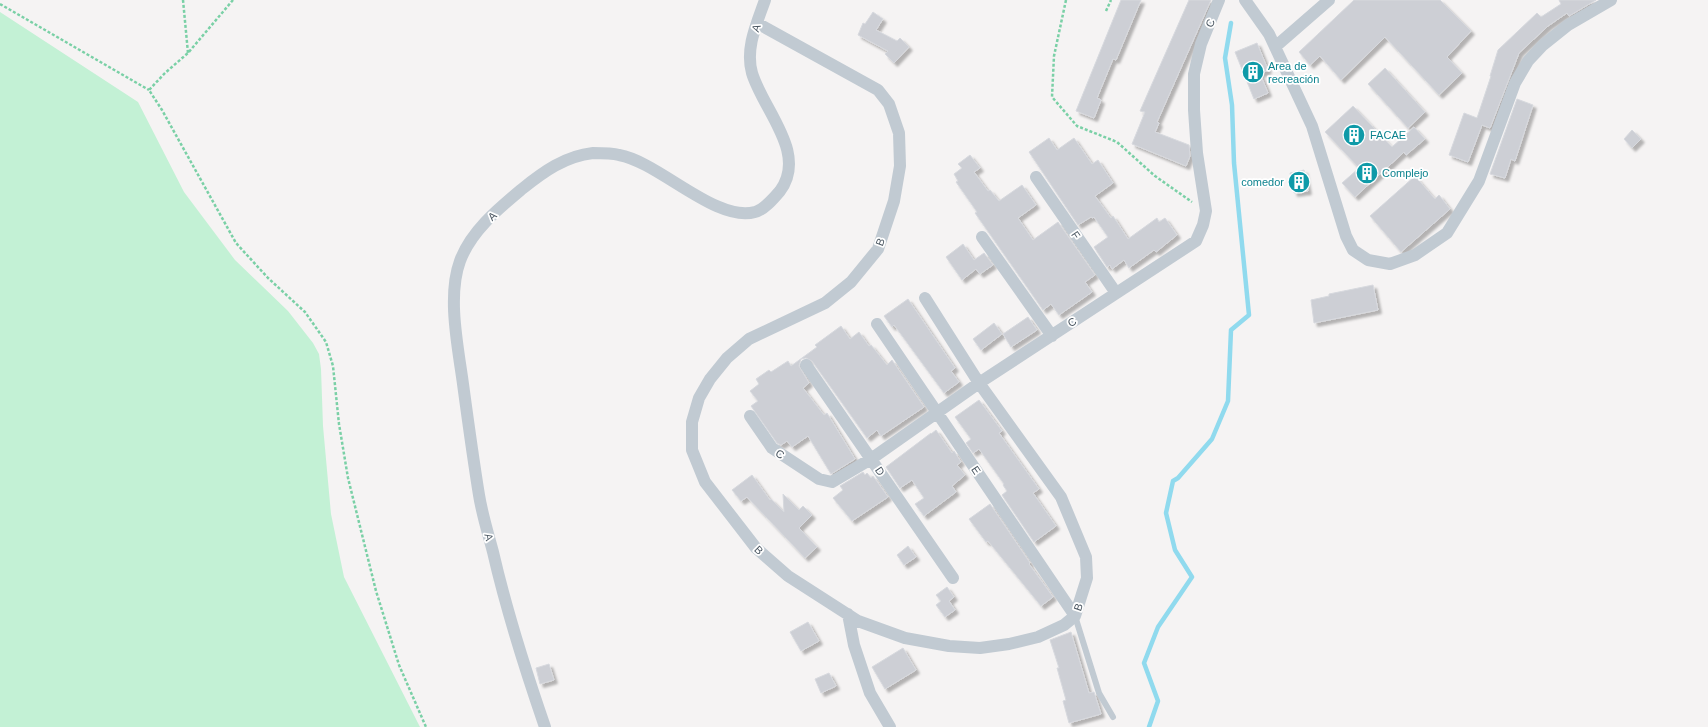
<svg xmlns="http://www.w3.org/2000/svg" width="1708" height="727" font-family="Arial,sans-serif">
<defs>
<filter id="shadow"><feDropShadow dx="3.5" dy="3.5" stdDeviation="1" flood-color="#0004"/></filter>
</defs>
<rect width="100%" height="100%" fill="#f5f3f3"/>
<path fill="#c3f1d5" d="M0,12L138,102L184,192L235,260L288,311L313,343L319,354L321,369L323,426L331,514L344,577L420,727H0Z"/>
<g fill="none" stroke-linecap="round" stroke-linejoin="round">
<path stroke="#90daee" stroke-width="4.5" d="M1149,727L1158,701L1144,663L1158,627L1192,577L1175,550L1166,513L1173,481L1178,478L1212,439L1228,401L1231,330L1249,315L1234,163L1232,105L1225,58L1231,23"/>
</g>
<path fill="#cdcfd5" stroke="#d7d9de" filter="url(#shadow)" d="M1121,0H1141L1116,60L1113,59L1097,98L1101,100L1094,118L1076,111Z
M1189,0H1211L1157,122L1159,123L1155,132L1189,145L1190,156L1186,166L1132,144L1145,112L1140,111Z
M1354,0H1440L1471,31L1447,57L1462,73L1439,95L1385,37L1341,80L1320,56L1310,65L1299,52Z
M1559,0H1596L1569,16L1567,13L1548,26L1519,53L1490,128L1482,125L1468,162L1449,155L1464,113L1477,118L1491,76H1490L1498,50L1537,13L1541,17L1561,4Z
M873,12L883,19L876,30L897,41L900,38L909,47L894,63L885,54L888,51L858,35L863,23L865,24Z
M1257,43L1268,70L1260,74L1268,93L1254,99L1235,52Z
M1385,68L1425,112L1408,128L1368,84Z
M1517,99L1533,105L1515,161L1511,159L1505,178L1490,174Z
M1353,106L1392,147L1414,127L1425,139L1406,155L1404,152L1355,197L1342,183L1359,168L1325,132Z
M1632,130L1641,139L1632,148L1624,139Z
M1049,138L1057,150L1074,138L1092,164L1098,160L1113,183L1095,196L1111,218L1113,216L1128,239L1157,218L1159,222L1165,218L1177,235L1156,252L1154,250L1129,268L1124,260L1112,269L1110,265L1107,267L1094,247L1108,237L1094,217L1093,218L1091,217L1078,225L1029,152Z
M970,155L980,168L974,172L988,191L990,190L999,201L1022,185L1036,205L1018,218L1033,240L1058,222L1095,275L1085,282L1092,292L1059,315L1051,304L1043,310L975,213L977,212L956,182L958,181L954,174L962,168L958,164Z
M1304,170L1308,191L1294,193L1290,173Z
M1415,176L1435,199L1439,195L1450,209L1401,252L1370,216Z
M963,244L974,260L984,253L993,265L980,274L976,269L962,280L946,257Z
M1373,285L1378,310L1314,323L1311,300L1329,296V294Z
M908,299L955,368L951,371L959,382L944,393L900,333L894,325L892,327L884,316Z
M1028,317L1037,330L1011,347L1003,334Z
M994,323L1002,334L981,350L973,339Z
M841,326L850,339L859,332L869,346L871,345L887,365L892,360L924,407L881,436L877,430L867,438L812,361L806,358L801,359L799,366L809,383L803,388L824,415L827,413L855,459L831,474L808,436L792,447L787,441L781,445L777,443L751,406L758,401L750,391L759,384L756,379L769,370L771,372L788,361L791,366L817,347L815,345Z
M979,400L1002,431L999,433L1039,489L1033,493L1056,526L1034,542L1002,495L1007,491L1003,485L1004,484L979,449L973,453L966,443L971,439L955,417Z
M936,430L952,453L954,451L961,462L957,465L965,475L952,486L956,492L924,516L915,504L924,498L912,480L900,488L886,467L931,433V434Z
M863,472L865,475L867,473L871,478L873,476L888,497L852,521L833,498L843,490L840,486Z
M752,475L770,500L771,499L784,512L783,494L799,510L803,506L812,515L799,528L817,547L805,558L747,497L741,501L732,490Z
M990,504L1030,563L1029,564L1053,597L1041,606L988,541L986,542L969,519Z
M908,546L916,557L904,565L897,555Z
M947,587L954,597L949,601L955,610L945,617L936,605L941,601L936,595Z
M808,622L819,641L801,651L790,632Z
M1071,632L1089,693L1094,692L1101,714L1069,723L1063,701L1066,700L1057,668H1059L1050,640Z
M903,648L916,670L885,689L872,667Z
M549,664L554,680L540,684L536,668Z
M829,673L836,686L821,693L815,679Z"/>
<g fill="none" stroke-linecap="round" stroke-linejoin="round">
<path stroke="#7ad0a6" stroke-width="2.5" stroke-dasharray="3 2" stroke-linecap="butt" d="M183,0L188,53
M233,0L188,53L165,73L149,90L162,110L236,243L268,278L305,312L326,342L333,366L339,424L348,478L376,591L399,665L426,727
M1066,0L1054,56L1052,97L1077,126L1117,142L1155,176L1192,202
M0,4L149,90
M1106,11L1111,0"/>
<path stroke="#c1cad2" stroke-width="6" d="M1075,616L1099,693L1113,717"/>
<path stroke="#c1cad2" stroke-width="12" d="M1245,0L1269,34L1312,126L1346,236L1353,250L1368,260L1390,264L1415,255L1447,233L1479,181L1515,83L1528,61L1543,45L1568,25L1611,0
M757,23L878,90L889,104L899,133L900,166L894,201L878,249L851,282L825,303L749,339L727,358L710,379L699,398L692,422V450L705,482L756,548L788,576L858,621L905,638L949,646L980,648L1009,644L1038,637L1064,625L1075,616L1087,578L1086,557L1061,497L979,383L925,298
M1275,47L1329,0
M1036,177L1116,293
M982,237L1052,336
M877,324L1075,616
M806,365L953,578
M750,416L772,448L819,479L832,482L871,459L979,383L1196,241L1203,225L1206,211L1197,153L1194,110V74L1201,44L1219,0
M848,614L854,645L870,693L890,727
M545,727C525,669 507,613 493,552C488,533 482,514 479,495C473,458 468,421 463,384C458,347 447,296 460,261C471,231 498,209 522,189C543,172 565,156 593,153C601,153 612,153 619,155C659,162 716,223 755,212C764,210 774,198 780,191C808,153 763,110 752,73C745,48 757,23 765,0"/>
</g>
<defs>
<g id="building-disc" transform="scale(1.15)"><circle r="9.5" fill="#0f9aa8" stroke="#fff"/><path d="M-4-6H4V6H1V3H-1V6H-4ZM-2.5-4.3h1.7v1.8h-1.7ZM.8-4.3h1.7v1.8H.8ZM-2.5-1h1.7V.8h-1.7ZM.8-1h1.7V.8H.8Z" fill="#fff"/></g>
</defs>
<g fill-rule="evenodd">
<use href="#building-disc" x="1253" y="72"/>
<use href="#building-disc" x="1354" y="135"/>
<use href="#building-disc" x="1367" y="173"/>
<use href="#building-disc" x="1299" y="182"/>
</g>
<g text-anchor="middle" stroke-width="3.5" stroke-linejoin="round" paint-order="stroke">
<g font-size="11" fill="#4a5661" stroke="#fff">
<text transform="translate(1210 23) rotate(-68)" y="4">C</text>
<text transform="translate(756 28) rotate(-71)" y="4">A</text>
<text transform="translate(492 216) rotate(-44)" y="4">A</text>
<text transform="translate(1076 235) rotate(55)" y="4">F</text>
<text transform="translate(880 242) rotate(-70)" y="4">B</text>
<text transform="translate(1072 322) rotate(-33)" y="4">C</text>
<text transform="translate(780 454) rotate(34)" y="4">C</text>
<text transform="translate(976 470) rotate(56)" y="4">E</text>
<text transform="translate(880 471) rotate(56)" y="4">D</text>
<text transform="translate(489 537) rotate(76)" y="4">A</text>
<text transform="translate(759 550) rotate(45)" y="4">B</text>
<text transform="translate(1078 607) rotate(-72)" y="4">B</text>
</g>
<g font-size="11" fill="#0d838f" stroke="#fff" text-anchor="start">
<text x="1268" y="70">Area de<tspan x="1268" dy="13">recreación</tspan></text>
<text x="1370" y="139">FACAE</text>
<text x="1382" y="177">Complejo</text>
<text x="1284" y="186" text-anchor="end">comedor</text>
</g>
</g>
</svg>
